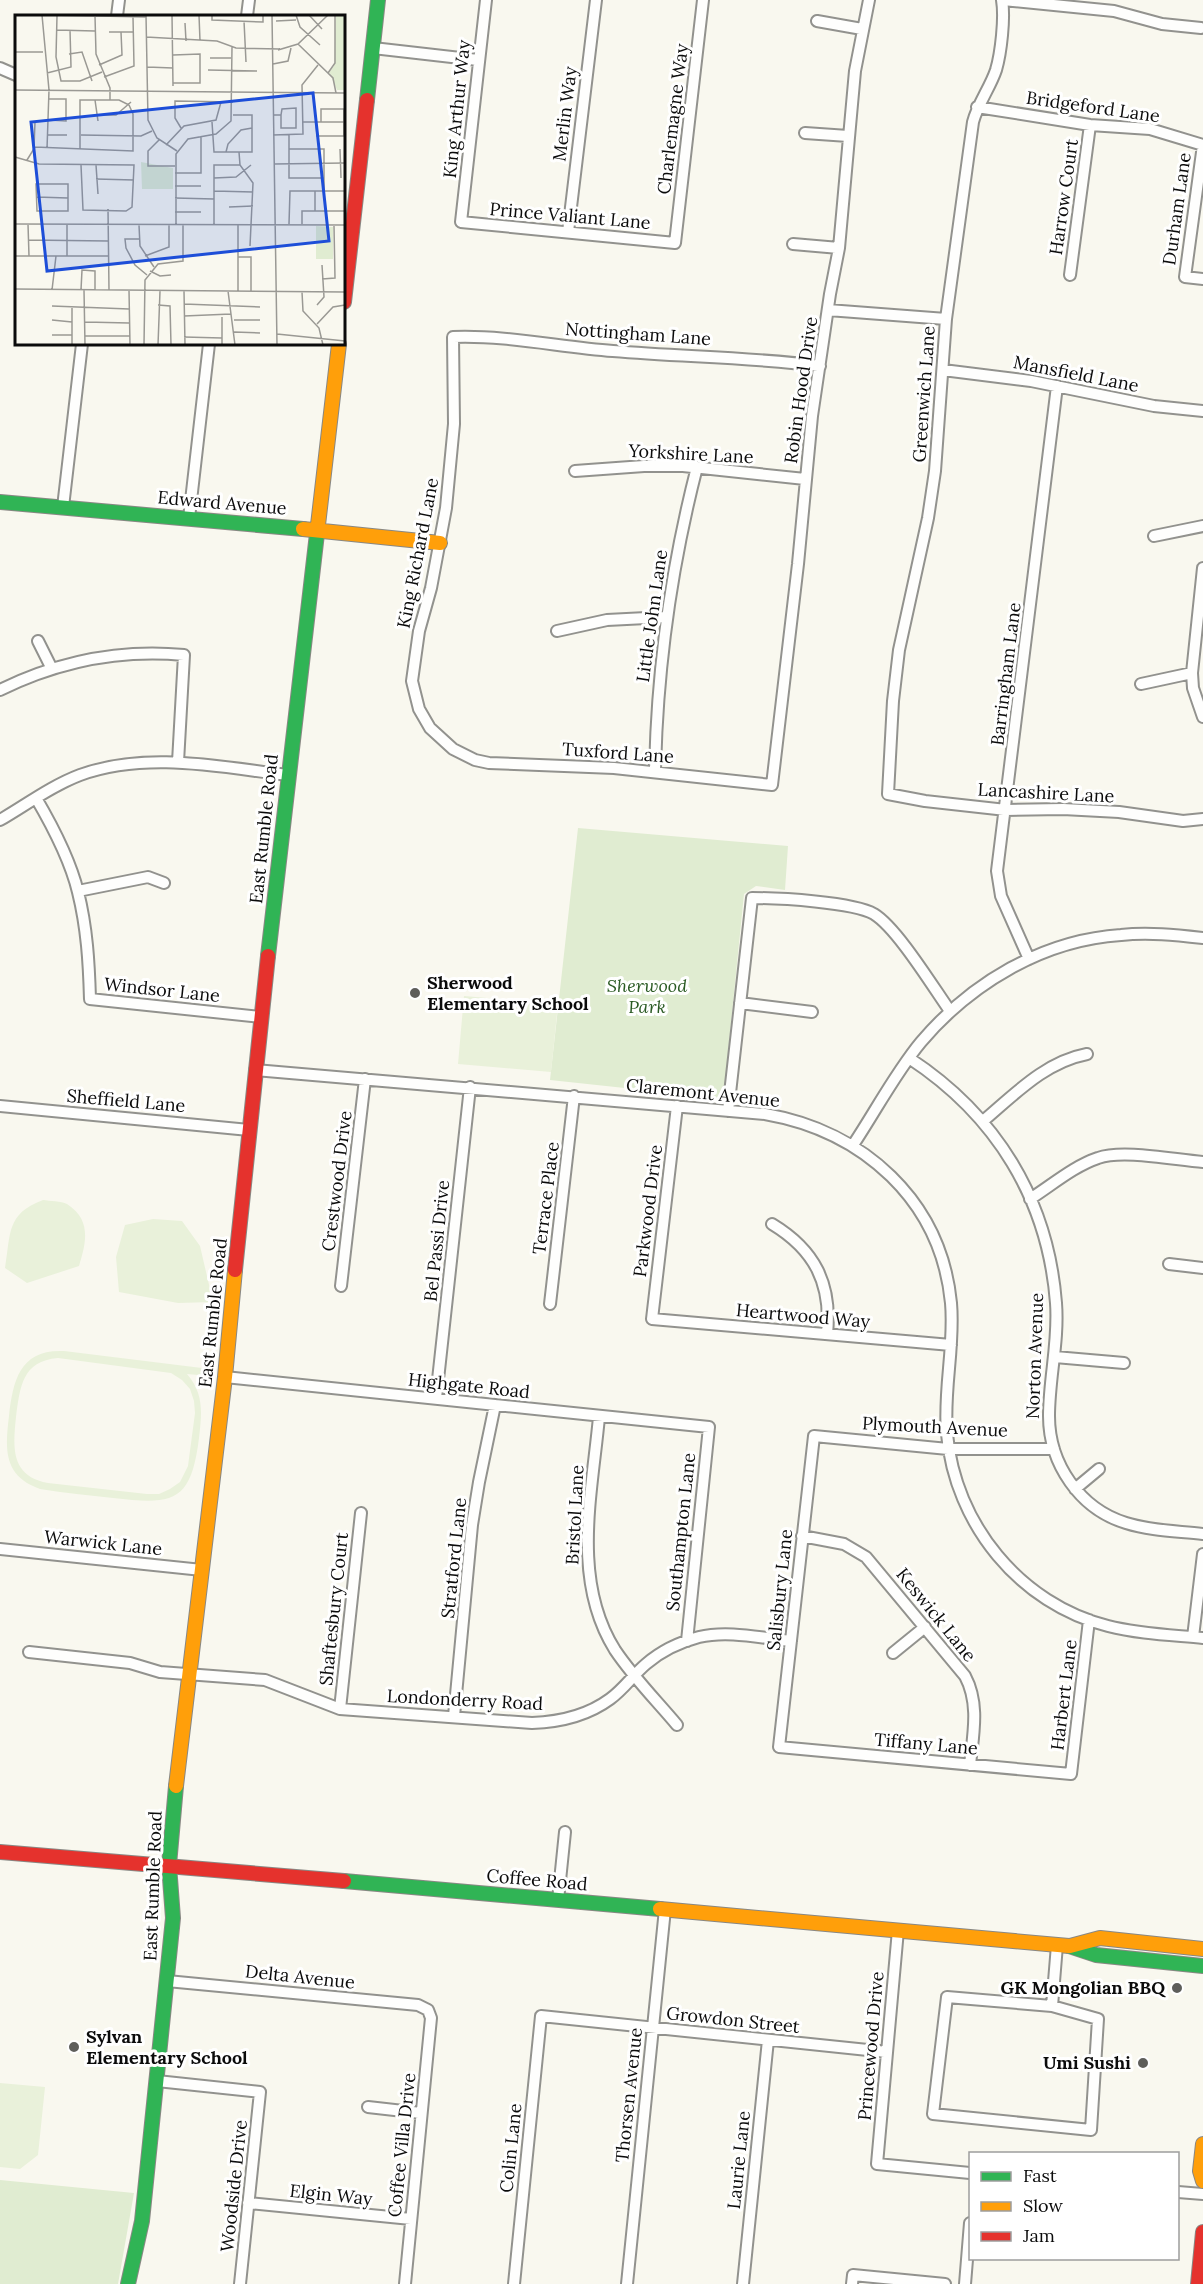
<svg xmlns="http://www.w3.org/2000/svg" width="1203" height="2284" font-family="Lora,serif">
<rect width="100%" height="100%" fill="#f9f8ef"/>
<path fill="#e0ecd1" d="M578,828L788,846L785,890L756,886L744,894L724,1093L718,1098L550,1080Z
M0,2180L134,2193L118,2284H0Z"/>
<path fill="#e9f1da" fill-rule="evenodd" d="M464,996L558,1004L551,1072L458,1064Z
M43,1200C50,1201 61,1201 67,1204C92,1220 86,1243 79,1266L27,1283L5,1268C11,1233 6,1214 43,1200Z
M153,1219L182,1221L200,1246L213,1302L178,1303L119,1292L116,1257L125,1225Z
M64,1351L210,1369L209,1376L187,1374C204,1394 202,1412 199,1438C191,1503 173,1505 113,1498C89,1495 64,1493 40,1489C3,1476 5,1449 9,1416C13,1380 20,1349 64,1351ZM58,1358L171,1373L182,1380L190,1389L194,1401L195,1413L188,1466L180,1482L170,1489L159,1494H147L48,1483C10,1476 13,1447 16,1417C20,1387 22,1361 58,1358Z
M0,2083L45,2087L38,2155L20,2169L0,2167Z"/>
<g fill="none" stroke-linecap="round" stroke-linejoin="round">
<g stroke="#92928e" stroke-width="14">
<path id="street" d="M486,0L461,222L675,243L703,0
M1002,0C1005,18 1001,53 996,70C990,88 978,103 973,122L946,319L935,471L928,518L899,650L893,701L888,794L925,801L1006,810L1063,809L1119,812L1183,821L1203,819
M1003,0L1114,11L1162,24L1201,28
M117,16L119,0
M247,16L249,0
M817,21L862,29
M373,48L478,60
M0,68L16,75
M977,107L1090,125L1150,129L1203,145
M805,133L848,136
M1203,145L1185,277L1203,279
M568,232L596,0
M793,244L839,248
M1070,275L1090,125
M828,310L946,319
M820,366C751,357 682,357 613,351C559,347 507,335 453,337L454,424L446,508L431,588L419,631L412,681L419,709L430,728L453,749L475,760L489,763L614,768L772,785L798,564L812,416L830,294L839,248L855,71L869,0
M943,370L1031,381L1154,406L1203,411
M575,471L644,466H683L805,479
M63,507L82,344
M189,518L209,344
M1154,536L1203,526
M1203,568L1192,673L1193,688L1203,717
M557,631L607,620L666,617
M38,641L52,669
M1141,684L1192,673
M0,690C57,662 120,649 184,655L178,762
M655,772C657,668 671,568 697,467
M36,798C53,827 70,859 78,892C87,928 89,963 90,999L261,1017
M0,820C26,805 51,786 80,775C147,751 219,767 288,775
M78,891L148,877L164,883
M1029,959L1001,896L997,871L1057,386
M740,1003L812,1012
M909,1058C996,1115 1048,1199 1056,1303C1059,1341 1049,1378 1049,1416C1049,1464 1080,1509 1126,1523C1151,1531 1178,1531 1203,1534
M255,1070L765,1114C863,1131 941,1200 951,1303C955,1347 943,1390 947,1434C955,1524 1020,1604 1108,1626C1139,1634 1172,1635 1203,1638
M0,1106L249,1130
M677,1106L652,1319L951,1345
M728,1111L752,898C779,898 853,902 874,914C897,928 933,987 950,1011
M983,1121C1015,1094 1045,1062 1087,1054
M853,1145C875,1112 896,1072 921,1042C971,983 1043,940 1121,935C1148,932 1176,935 1203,938
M1030,1199C1052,1185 1074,1166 1098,1158C1123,1149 1175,1160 1203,1162
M772,1224C815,1250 832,1284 827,1334
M1169,1264L1203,1268
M341,1286L365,1079
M550,1304L574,1096
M1055,1357L1124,1363
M225,1377L709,1427L687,1641
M436,1398L470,1087
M599,1417C592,1494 571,1580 615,1650C633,1677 656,1700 677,1725
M1054,1449H948L814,1436L779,1747L1071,1774L1089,1620
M1075,1489L1099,1469
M802,1536L844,1544L866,1557L965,1676C980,1704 973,1735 970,1765
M0,1549L202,1570
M1193,1637L1203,1554
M29,1652L130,1663L160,1672L265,1680L340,1709L532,1723C560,1722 587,1716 610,1699C624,1689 633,1675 646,1664C661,1651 680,1642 699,1637C728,1630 761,1638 791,1641
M893,1653L925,1627
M340,1709L361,1513
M454,1716L472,1525L479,1482L495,1405
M558,1900L565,1832
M898,1930L877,2164L970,2173
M167,1981L418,2005L428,2010L431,2018L405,2284
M1052,2006L1098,2019L1091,2130L933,2114L947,1997L1052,2006L1057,1945
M157,2081L260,2092L240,2284
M368,2107L421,2113
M1178,2192L1203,2194
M248,2203L411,2219
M514,2284L541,2016L887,2052
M627,2284L665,1909
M743,2284L768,2040
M852,2284L853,2275L945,2284
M965,2284L970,2223"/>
</g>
<g stroke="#898884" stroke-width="16">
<path id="fast" d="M367,100L378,0
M0,502L303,529
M268,956L318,525
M344,1881L660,1909
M1069,1946L1096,1955L1203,1966
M128,2284L142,2221L173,1918L169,1865L176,1786"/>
</g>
<g stroke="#898884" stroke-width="16">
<path id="slow" d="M318,525L339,344
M303,529L440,543
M176,1786L225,1377L235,1270
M660,1909L1069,1946
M1070,1946L1100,1938L1203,1949
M1203,2144L1200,2171L1203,2181"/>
</g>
<g stroke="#898884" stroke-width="16">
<path id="jam" d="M344,302L367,100
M235,1270L268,956
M0,1852L344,1881
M1198,2284L1203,2232"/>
</g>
<use href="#street" stroke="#fefefd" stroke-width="10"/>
<use href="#fast" stroke="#30b455" stroke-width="14"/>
<use href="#slow" stroke="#ff9f0a" stroke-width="14"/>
<use href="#jam" stroke="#e5322d" stroke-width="14"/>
</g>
<g fill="#5e5e5b" stroke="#fff" stroke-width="2">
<circle cx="415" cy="993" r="6"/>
<circle cx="1177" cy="1988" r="6"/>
<circle cx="74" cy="2047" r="6"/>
<circle cx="1143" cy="2063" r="6"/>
</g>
<g text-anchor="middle" stroke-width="6" stroke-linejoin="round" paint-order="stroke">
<g font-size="18" fill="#0b0b0b" stroke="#fff">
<text transform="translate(1093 107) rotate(8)" y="6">Bridgeford Lane</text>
<text transform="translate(457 109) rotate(-84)" y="6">King Arthur Way</text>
<text transform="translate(565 114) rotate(-83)" y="6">Merlin Way</text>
<text transform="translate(673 119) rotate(-83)" y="6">Charlemagne Way</text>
<text transform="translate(1064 197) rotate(-82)" y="6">Harrow Court</text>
<text transform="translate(1177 209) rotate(-82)" y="6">Durham Lane</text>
<text transform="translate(570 216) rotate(5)" y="6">Prince Valiant Lane</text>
<text transform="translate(638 334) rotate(4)" y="6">Nottingham Lane</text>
<text transform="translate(1076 374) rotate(11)" y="6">Mansfield Lane</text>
<text transform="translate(801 390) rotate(-82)" y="6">Robin Hood Drive</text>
<text transform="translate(924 394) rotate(-86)" y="6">Greenwich Lane</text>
<text transform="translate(691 454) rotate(3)" y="6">Yorkshire Lane</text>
<text transform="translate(222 503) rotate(5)" y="6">Edward Avenue</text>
<text transform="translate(418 553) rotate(-79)" y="6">King Richard Lane</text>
<text transform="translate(652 616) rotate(-82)" y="6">Little John Lane</text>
<text transform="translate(1006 674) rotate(-83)" y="6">Barringham Lane</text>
<text transform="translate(618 753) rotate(4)" y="6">Tuxford Lane</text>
<text transform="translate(1046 793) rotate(3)" y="6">Lancashire Lane</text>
<text transform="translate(264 829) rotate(-84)" y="6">East Rumble Road</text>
<text transform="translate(162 990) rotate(6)" y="6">Windsor Lane</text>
<text transform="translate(703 1093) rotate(6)" y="6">Claremont Avenue</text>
<text transform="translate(126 1101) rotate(5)" y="6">Sheffield Lane</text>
<text transform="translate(337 1181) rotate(-83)" y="6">Crestwood Drive</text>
<text transform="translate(546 1198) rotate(-83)" y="6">Terrace Place</text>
<text transform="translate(648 1211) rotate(-83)" y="6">Parkwood Drive</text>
<text transform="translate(437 1241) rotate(-84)" y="6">Bel Passi Drive</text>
<text transform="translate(213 1313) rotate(-84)" y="6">East Rumble Road</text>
<text transform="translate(803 1316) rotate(5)" y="6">Heartwood Way</text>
<text transform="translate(1035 1356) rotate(-88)" y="6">Norton Avenue</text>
<text transform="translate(469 1386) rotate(6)" y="6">Highgate Road</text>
<text transform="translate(935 1427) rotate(3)" y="6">Plymouth Avenue</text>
<text transform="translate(575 1515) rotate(-87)" y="6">Bristol Lane</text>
<text transform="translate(681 1532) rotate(-84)" y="6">Southampton Lane</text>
<text transform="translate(103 1543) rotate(6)" y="6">Warwick Lane</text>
<text transform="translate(454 1558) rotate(-84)" y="6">Stratford Lane</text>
<text transform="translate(780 1590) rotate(-84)" y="6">Salisbury Lane</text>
<text transform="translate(334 1609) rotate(-84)" y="6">Shaftesbury Court</text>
<text transform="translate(936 1615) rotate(51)" y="6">Keswick Lane</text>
<text transform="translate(1064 1695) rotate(-83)" y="6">Harbert Lane</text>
<text transform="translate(465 1700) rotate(3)" y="6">Londonderry Road</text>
<text transform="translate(926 1744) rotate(5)" y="6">Tiffany Lane</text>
<text transform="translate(537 1880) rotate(5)" y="6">Coffee Road</text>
<text transform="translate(153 1886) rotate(-88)" y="6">East Rumble Road</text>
<text transform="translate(300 1977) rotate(6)" y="6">Delta Avenue</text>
<text transform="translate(733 2020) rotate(6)" y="6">Growdon Street</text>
<text transform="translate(871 2046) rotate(-85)" y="6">Princewood Drive</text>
<text transform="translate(629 2095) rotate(-84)" y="6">Thorsen Avenue</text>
<text transform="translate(402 2145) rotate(-84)" y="6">Coffee Villa Drive</text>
<text transform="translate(511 2148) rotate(-84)" y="6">Colin Lane</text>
<text transform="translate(739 2160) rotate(-84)" y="6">Laurie Lane</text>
<text transform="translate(234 2186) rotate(-84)" y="6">Woodside Drive</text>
<text transform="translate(331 2195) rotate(6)" y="6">Elgin Way</text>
</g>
<g font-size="18" font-weight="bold" fill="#0b0b0b" stroke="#fff" text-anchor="start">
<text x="427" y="989">Sherwood<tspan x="427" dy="21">Elementary School</tspan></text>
<text x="1165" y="1994" text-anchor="end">GK Mongolian BBQ</text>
<text x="86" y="2043">Sylvan<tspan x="86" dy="21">Elementary School</tspan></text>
<text x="1131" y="2069" text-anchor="end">Umi Sushi</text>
</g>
<g font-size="18" font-style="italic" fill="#2a5a23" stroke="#fff">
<text x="647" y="992">Sherwood<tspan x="647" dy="21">Park</tspan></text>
</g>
</g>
<g transform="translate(15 15)">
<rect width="330" height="330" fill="#f9f8ef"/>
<path d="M321,0H330V75H322L314,57L319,51ZM126,147L158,153V174H127ZM301,211L318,212V244H301Z" fill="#e0ecd1"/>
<path fill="none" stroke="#9a9994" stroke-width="1.5" d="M27,0L34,75L32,134M33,0L131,2M131,0L133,105L142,123L162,136M157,0L158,71M184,0L185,26M197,0V5L248,7V0M257,0L262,330M281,0L285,12L305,30M294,0L307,14M42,1L41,42L46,66H65L87,57M80,1L81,39L95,73V85M229,6L231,47M261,6L281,5M170,8L171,26M41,15L80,16M94,17H118M131,22L202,26L221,33L265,34M283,29L318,63L321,78M263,35L283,29L313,0M0,37H28M54,39L67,37L77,66M158,40L185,39V68H158M195,43H216M258,49L273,46L276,33M84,50L107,40L106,17M132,52L158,53M193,55L242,56M32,58L56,52L55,15M313,58L320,48V0M89,62L119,51L118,2M0,75L330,78M34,84H51V106L34,105M80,85L83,106M81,100H101L116,87M258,100H266V113H281V93L267,94L266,100M197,107L199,137H237V100H218M287,107H329M301,107L302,121H330M306,107V94H329V121M166,113L160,103V86L218,87M33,120H52M66,120L126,121L137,116M258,120L288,119L287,70L303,50M274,120V163H309M144,125L133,136V151H160M151,130L169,111L201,105L206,87M19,132L20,107M274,134H309V176M325,134L326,163M65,135V85H104L114,90M211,137L213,129L226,115L237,113M224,137L225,150L238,168L235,231M0,142L24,149L119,150L117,192L111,196L68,195L66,150M12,145L20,132L118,136V99L114,90M259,149L330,148M81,150L83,179M160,158H186V121M199,163L221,162L236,150M81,164L119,165M21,169H53V196H22ZM160,171H186M199,176L238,177M300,176V196M21,182L53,183M160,183L199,184M214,192L238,191M93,194L94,275M160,197H186M0,209L330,210M13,209L14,241M52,209V241M274,209L275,176H330M287,209V196H330M124,210L125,231L139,252M161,210V139L173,124L201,119L216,106L217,32M199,210V150H225M124,224H110L111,233L120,250L132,260M13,225L93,226M0,241H94M130,241L154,232V210M223,242H236V277M135,256L145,261L156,260M307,264L320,263L319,211M0,274L330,277M37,275L41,241M66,275L67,255L80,256V275M69,275L70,330M114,275L115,330M169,276L170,330M213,276L220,330M223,277V210M287,277L288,296L304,313L308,330M169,289L245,292M143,290L155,291L156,330M302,290L309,282L307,250M37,291L114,294M57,293V330M169,301L216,299M207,302V330M37,305L57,307M219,305H245M70,307L114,308M302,309L318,292L330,290M219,317L245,318M262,319L330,326M37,320H57M70,321H115M169,322L207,323M129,330L130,265L143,249L168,246V210M143,330L145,276"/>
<path fill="#1d4ed8" fill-opacity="0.15" stroke="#1d4ed8" stroke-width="3" d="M298,78L314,226L32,256L16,107Z"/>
<rect width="330" height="330" fill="none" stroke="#0b0b0b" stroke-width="3"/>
</g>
<rect x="969" y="2152" width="210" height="108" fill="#ffffff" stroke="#9d9d9d" stroke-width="1.5"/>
<rect x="981" y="2172" width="30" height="9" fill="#30b455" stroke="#9d9d9d" stroke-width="1.5"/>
<text x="1023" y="2182" font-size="18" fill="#0b0b0b">Fast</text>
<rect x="981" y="2202" width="30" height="9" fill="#ff9f0a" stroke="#9d9d9d" stroke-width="1.5"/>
<text x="1023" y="2212" font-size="18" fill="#0b0b0b">Slow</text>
<rect x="981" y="2232" width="30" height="9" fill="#e5322d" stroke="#9d9d9d" stroke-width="1.5"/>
<text x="1023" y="2242" font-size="18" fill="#0b0b0b">Jam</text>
</svg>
